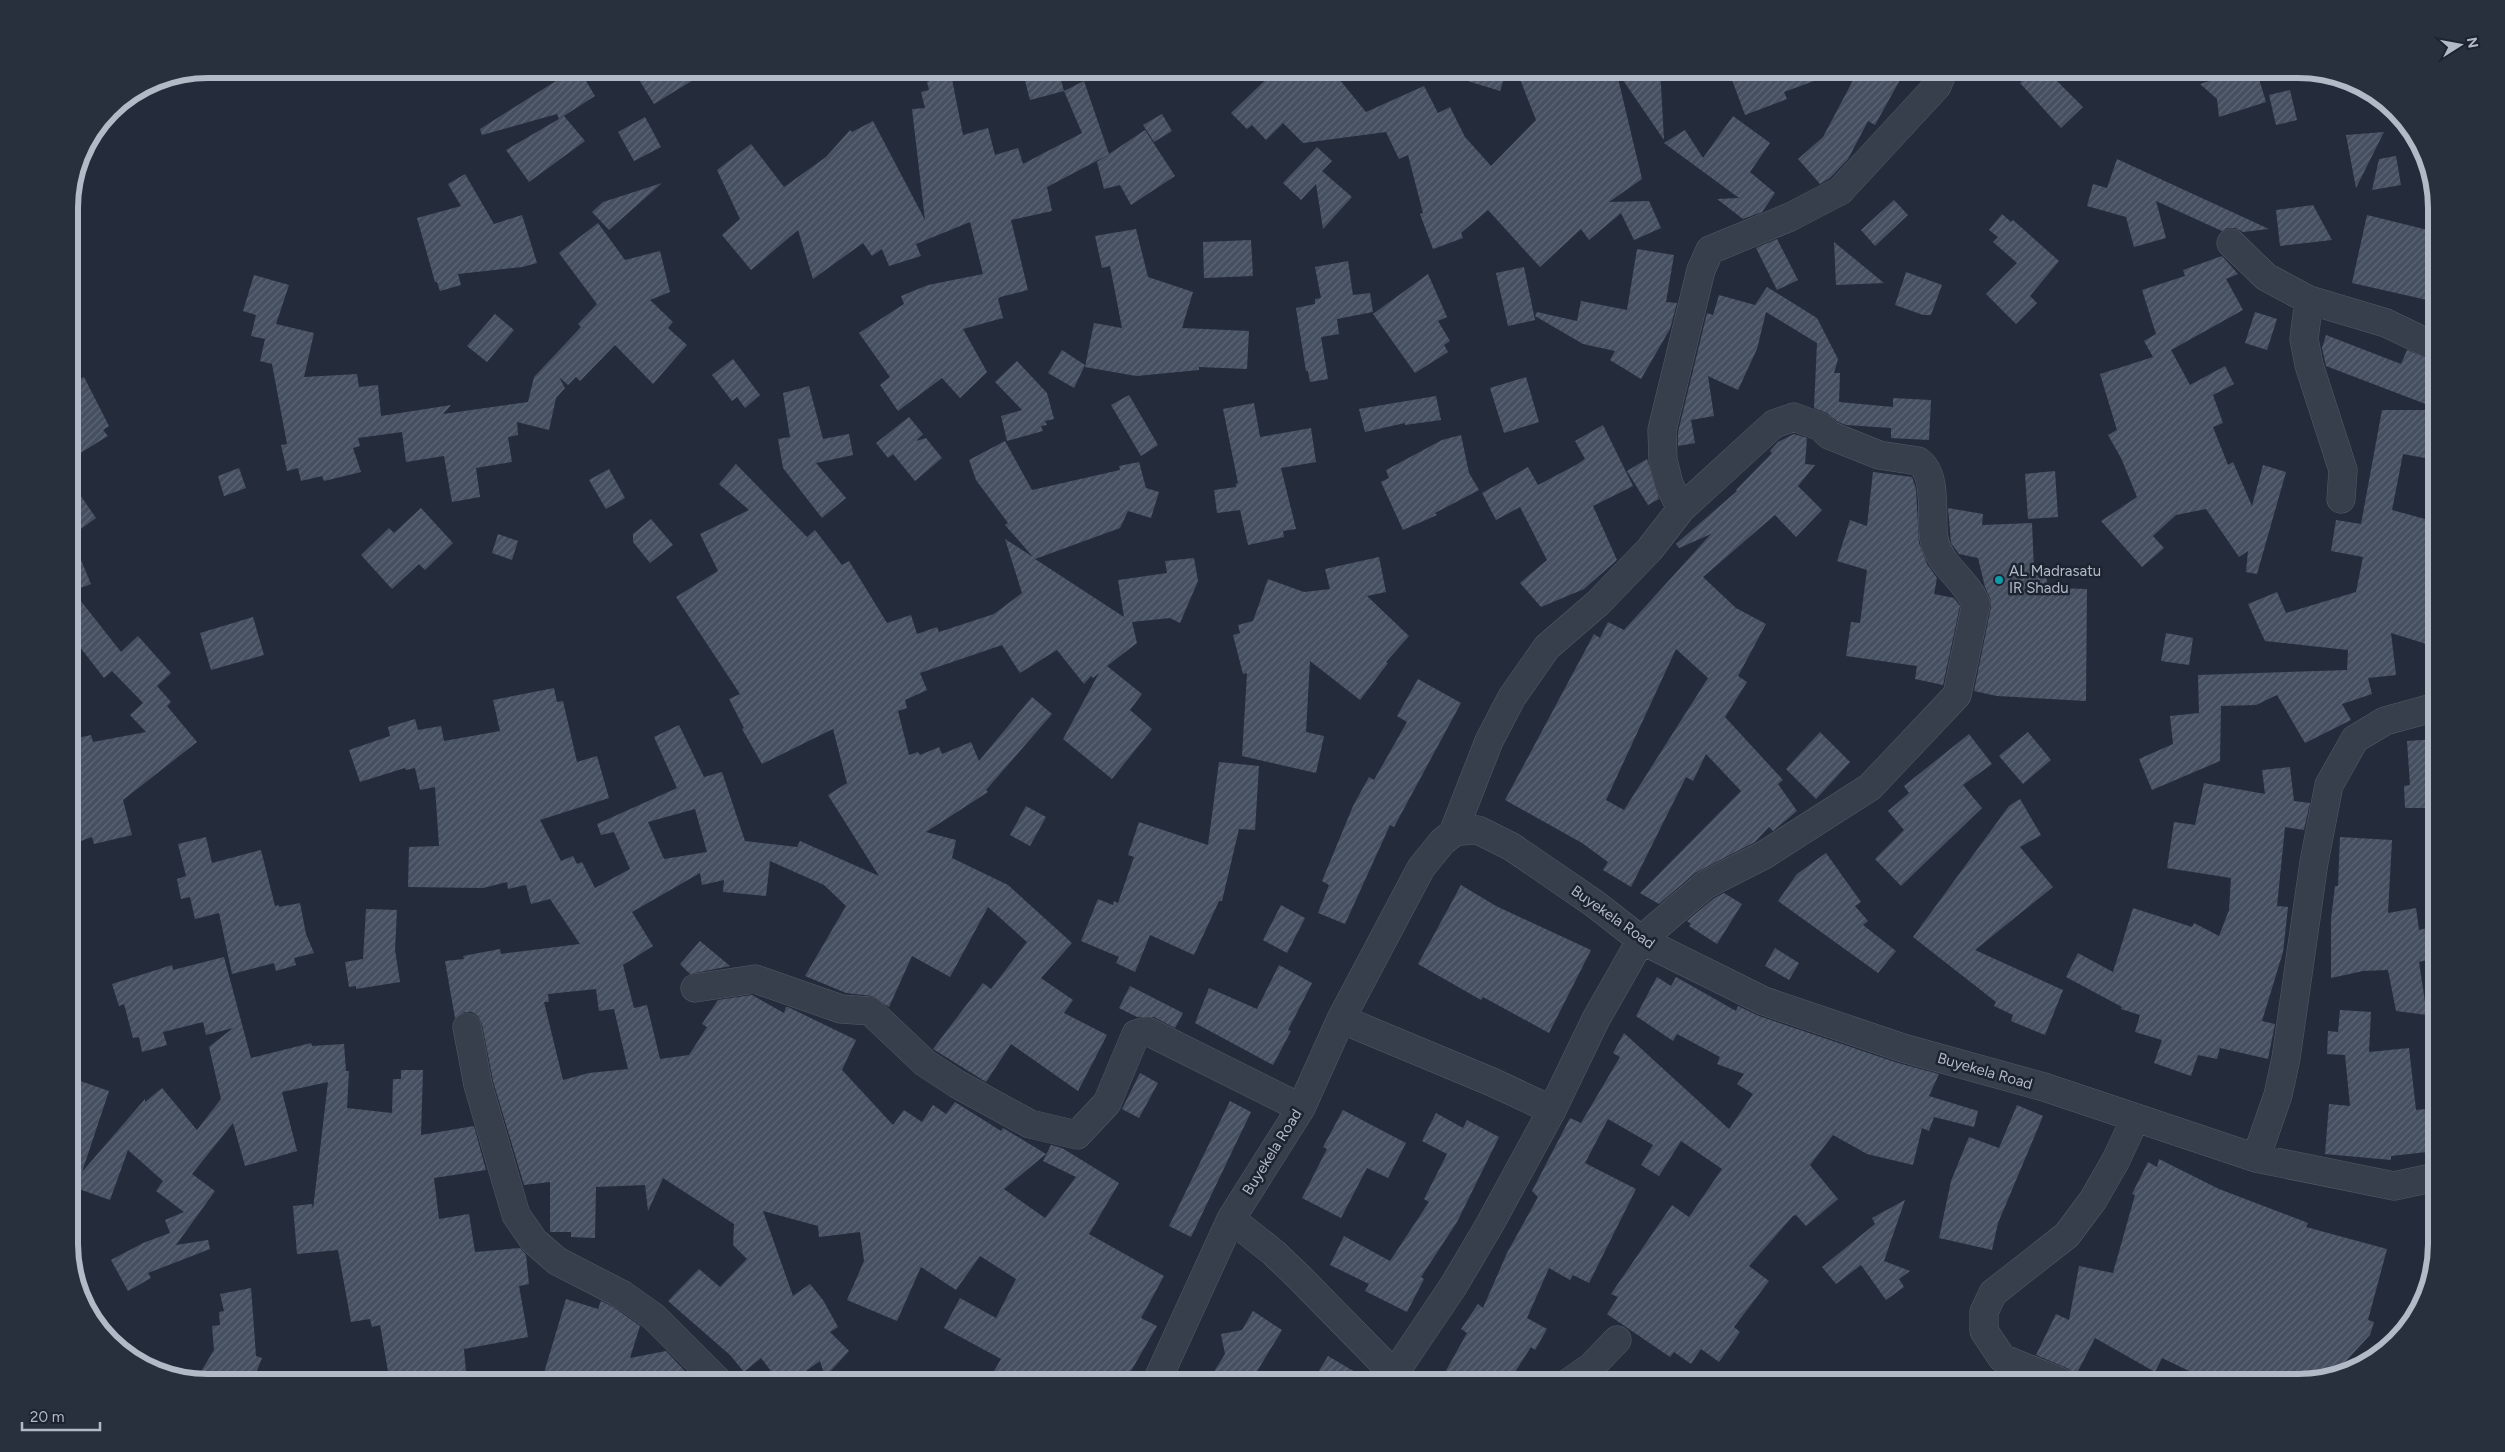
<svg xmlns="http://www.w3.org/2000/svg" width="2505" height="1452" font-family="Figtree,sans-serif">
<defs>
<pattern id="building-hatch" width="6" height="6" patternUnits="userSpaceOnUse" patternTransform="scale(1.25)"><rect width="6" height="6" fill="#454f60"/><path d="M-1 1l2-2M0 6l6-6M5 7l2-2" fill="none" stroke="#5d6675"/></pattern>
</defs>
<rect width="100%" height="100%" fill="#242c3c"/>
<path fill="url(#building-hatch)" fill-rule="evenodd" d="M575,69H579L595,96L559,119L557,114L482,135L480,129Z
M653,69H711L654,104L638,78Z
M928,69H950L963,135L988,128L995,155L1018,148L1023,164L1082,133L1064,91L1084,81L1109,154L1145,130L1175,176L1131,205L1120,185L1104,189L1097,162L1108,155L1047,187L1052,211L1011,220L1028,290L1000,297L998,299L1003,318L963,329L987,372L960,398L942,378L898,411L880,385L890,377L859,333L904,304L901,296L928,285L983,274L970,222L916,244L921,256L889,266L882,249L872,256L863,243L813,279L798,230L751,270L722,235L740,219L717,170L751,144L784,187L826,157L850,130L852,132L873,121L925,220L912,109L925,108L921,92L929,90L927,82L930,81Z
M1038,69H1058L1064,91L1030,100L1023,73Z
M1277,69H1331L1366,112L1424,86L1438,113L1450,107L1465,137L1491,166L1536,120L1516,69H1660L1664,140L1616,70L1642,179L1609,202L1649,201L1661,228L1634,240L1621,213L1589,240L1581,229L1540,267L1488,210L1461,233L1463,238L1433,249L1420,214L1423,213L1408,155L1399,159L1386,132L1303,143L1283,123L1266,140L1252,125L1247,129L1231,113Z
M1446,69H1507L1500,91L1445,74Z
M1728,69H1840L1841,71L1784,92L1787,99L1745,115Z
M1859,69H1906L1875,125L1868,121L1848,159L1830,178L1820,184L1798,159L1823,137Z
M2033,69H2045L2083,107L2061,128L2020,83Z
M2246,69H2256L2266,102L2219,117L2217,99L2200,84Z
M2290,90L2297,120L2276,125L2269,95Z
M1162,114L1172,131L1154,142L1143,125Z
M564,116L585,141L529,182L506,150Z
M1733,116L1770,143L1750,172L1775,193L1762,212L1743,219L1717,199L1739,198L1664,143L1685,130L1703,158Z
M645,117L661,147L634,161L618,132Z
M2384,132L2356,188L2346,135Z
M1317,147L1332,161L1322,171L1352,197L1323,229L1316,184L1301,200L1283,183Z
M2396,156L2401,185L2372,190L2379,159Z
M2117,159L2269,229L2243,232L2235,228H2227L2222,231L2156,201L2166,238L2134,247L2126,217L2087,206L2093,184L2107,188Z
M465,174L494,224L522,215L537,263L522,267L458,274L461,285L440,291L437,282H435L417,218L461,206L448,184Z
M662,183L609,230L592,212L603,202Z
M1894,200L1908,215L1875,246L1861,230Z
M2313,205L2332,240L2280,246L2276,210Z
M2002,214L2011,222L2013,220L2059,261L2030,296L2037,303L2016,324L1986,294L2017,263L1993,242L1998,237L1989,230Z
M2367,215L2436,232V302L2352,283Z
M598,223L625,260L660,251L670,292L650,300L673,322L668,328L687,345L653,384L615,345L580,381L576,377L568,385L559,377L565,388L556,398L549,430L517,422L518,435L508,437L512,462L476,468L480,497L452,502L444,456L406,462L402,432L358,438L360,446L353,448L361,472L324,481L322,476L301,481L298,468L287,471L281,445L287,444L272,364L260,361L265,339L251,336L256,315L243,311L254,275L289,285L276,324L314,333L304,377L357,374L359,387L378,385L381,416L451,405L443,414L528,402L534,377L581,327L578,324L597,304L559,253Z
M1136,229L1148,277L1193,292L1182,328L1249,331L1247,369L1199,367V370L1136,376L1085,367L1094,323L1122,328L1110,266L1102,268L1095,236Z
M1777,239L1798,280L1777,290L1756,248Z
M1251,240L1253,276L1204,278L1203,242Z
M1834,242L1884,283L1836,285Z
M1637,249L1674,255L1666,302L1677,303L1670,329L1641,379L1610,360L1615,351L1583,344L1535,316L1537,312L1577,321L1581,301L1627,310Z
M2222,256L2238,274L2226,279L2243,310L2171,350L2190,385L2225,366L2234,384L2213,395L2223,423L2213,427L2228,465L2233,462L2252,506L2263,465L2286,472L2257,574L2246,572L2248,551L2239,557L2206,509L2176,515L2153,536L2164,548L2142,567L2101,521L2137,497L2121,458L2108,435L2117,430L2100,374L2153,357L2144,341L2156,334L2142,290L2185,276L2183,270Z
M1348,261L1353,295L1370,293L1373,312L1337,319L1339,334L1321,337L1328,379L1310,382L1308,371H1306L1296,308L1315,304V299L1321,298L1315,267Z
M1524,267L1535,320L1508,326L1496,273Z
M1906,272L1942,285L1931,315H1923L1895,305Z
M1428,274L1447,317L1438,321L1450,341L1444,345L1448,352L1415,373L1373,314Z
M1767,287L1817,318L1838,359L1834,373H1840L1839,402L1893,407V398L1931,400L1929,440L1891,438V428L1846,425L1838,422L1827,413L1814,408L1817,343L1766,312L1757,349L1738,390L1708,376L1714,416L1691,420L1695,443L1678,446V432L1707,313L1713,315L1719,295L1755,305Z
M2255,312L2277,319L2267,350L2245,343Z
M495,314L514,330L487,362L467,346Z
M2326,335L2401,364L2407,350L2436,362V408L2326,366L2322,348Z
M1062,350L1085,365L1074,388L1048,373Z
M733,359L760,395L745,408L737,397L732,401L712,375Z
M1017,361L1047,393L1054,419L1045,421L1047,425L1041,426L1043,431L1007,441L1001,416L1022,410L995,382Z
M84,377L109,426L103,430L108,436L69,460V385Z
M1526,377L1539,422L1504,433L1490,388Z
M809,386L823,439L849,434L853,455L816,463L846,498L822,518L783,468L778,439L790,437L783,393Z
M1129,395L1158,445L1141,456L1111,405Z
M1436,396L1441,420L1405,425V423L1365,432L1359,409Z
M1254,403L1260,437L1311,428L1316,462L1281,468L1296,529L1283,531L1284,537L1248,545L1240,510L1217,513L1214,490L1236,487V484L1238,483L1223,409Z
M2382,410H2436V460L2403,454L2392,510L2436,522V531L2428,561L2436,563V647L2391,633L2396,675L2368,678L2372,694L2342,704L2351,720L2305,743L2277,695L2256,705L2221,706L2220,761L2152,790L2139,759L2173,744L2170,716L2199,713L2198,675L2347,670L2348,650L2265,641L2248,604L2277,592L2286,613L2356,592L2363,557L2331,551L2336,520L2361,524Z
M909,417L923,434L916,441L926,438L942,458L915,481L893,454L888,458L876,443Z
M1603,425L1633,486L1593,506L1617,560L1584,589L1541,607L1520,583L1547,560L1520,507L1496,520L1482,493L1528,467L1538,485L1576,465L1585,459L1575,441Z
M1794,434L1807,438L1805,464L1815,465L1798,486L1822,510L1796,537L1775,515L1703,577L1736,608L1766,624L1738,676L1747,682L1725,717L1783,780L1778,784L1797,811L1773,831L1769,827L1755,842L1695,873L1659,904L1640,893L1741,791L1706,754L1693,781L1686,777L1631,887L1603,870L1608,862L1582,843L1505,800L1594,634L1600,638L1608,622L1624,630L1711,534L1679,548L1676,544L1737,491L1736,490L1772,453L1770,451L1778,442ZM1676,649L1708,678L1624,810L1606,800Z
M1461,435L1469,473L1479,490L1435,513L1437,515L1403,530L1381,482L1389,478L1386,470L1442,440Z
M1005,441L1032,490L1120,470L1119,466L1139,462L1146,488L1159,492L1151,518L1128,511L1120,528L1035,559L1124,617L1118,580L1167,573L1165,561L1194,558L1198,581L1180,623L1170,618L1132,622L1137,643L1107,666L1142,694L1130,710L1152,729L1112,779L1063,739L1099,673L1093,678L1091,676L1084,684L1057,650L1020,673L1002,645L920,673L927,690L905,700L907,708L898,711L909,755L918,752L920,755L939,747L942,754L971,742L979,761L1032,697L1052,714L986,790L988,792L926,832L956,840L952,858L1008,885L1072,943L1041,978L1073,1000L1064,1013L1107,1035L1078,1091L1011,1044L986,1082L933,1049L983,983L991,989L1027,942L988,907L950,977L912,956L889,1007L872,996L846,993L805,976L846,906L824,885L770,861L766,896L723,892L724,880L702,885L700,873L632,912L653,946L623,965L634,1008L647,1005L660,1059L689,1055L707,1027L702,1024L718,1000L752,995L784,1013L786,1007H788L856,1040L842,1070L893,1125L904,1110L922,1122L933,1105L946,1114L955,1102L1001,1131L1003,1128L1046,1154L1004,1189L1045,1218L1076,1177L1043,1161L1051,1145L1062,1148L1119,1183L1089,1234L1164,1276L1141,1318L1157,1326L1124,1383H987L1001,1359L944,1328L960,1298L996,1318L1016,1279L980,1256L956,1290L921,1267L897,1321L847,1300L864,1261L860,1232L819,1237L818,1226L763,1211L793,1296L810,1284L823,1300L838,1327L830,1332L849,1351L825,1377L820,1361L789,1383H780L761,1358L744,1372L730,1355L668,1301L699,1269L720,1287L747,1259L733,1245L734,1224L663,1178L648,1211L645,1185L596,1187L595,1238L571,1237V1232H550V1182L524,1185L493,1081L482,1024L478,1016L472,1012H464L455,1018L445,961L464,959L463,956L500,949L501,954L580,944L550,899L531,904L526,885L508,889L507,882L483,888L408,887L409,847L439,846L435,787L420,790L415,768L406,770L405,768L360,782L349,750L390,736L388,727L415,719L418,730L441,726L444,741L500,731L493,700L554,688L557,702L563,701L577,762L597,756L609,798L540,820L561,861L573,856L577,864L582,862L595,888L630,869L614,832L601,835L597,824L677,788L654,737L679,725L704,777L722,772L745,841L797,847L800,841L879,876L828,795L847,783L833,729L762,764L742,729L744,728L729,699L740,694L676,597L718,571L700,534L749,510L719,484L736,464L807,537L815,530L842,565L849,561L887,623L911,615L917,634L937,627L939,632L994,614L1022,593L1005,539L1033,557L1005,525L1008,523L976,480L969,460ZM695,809L707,852L664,859L648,822ZM596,989L599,1011L614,1009L628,1069L589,1073L563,1080L544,1002H549L548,994Z
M1647,459L1659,499L1648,505L1627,471Z
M239,468L246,488L224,496L218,476Z
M609,469L625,498L606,509L589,480Z
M2055,471L2058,517L2028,519L2025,474Z
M1873,472L1912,477L1916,489L1919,543L1927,564L1937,578L1934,594L1954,598L1960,606L1943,685L1915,679L1917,666L1846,656L1851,622L1860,623L1867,570L1837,561L1850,520L1867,526Z
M69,479L96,518L71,536L91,584L73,591L121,652L138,636L171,673L157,686L171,702L167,706L197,742L123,800L132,835L94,844L92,837L78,842L69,812V740L91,735L93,742L146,732L130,715L143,703L112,671L104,678L69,633Z
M421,508L453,543L425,570L419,564L392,589L361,555L389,528L394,533Z
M1948,508L1983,514L1982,525L2032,523L2034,570L2044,567L2048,586H2055V588L2087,589L2086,701L1997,696L1974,691L1991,607L1990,598L1985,587L1978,558L1959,554L1951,543Z
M651,519L673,545L650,563L633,542V534Z
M498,534L518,541L512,560L492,553Z
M1379,557L1386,592L1367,596L1409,636L1386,662L1388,663L1360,700L1310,661L1306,732L1324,736L1316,773L1242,756L1247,673L1243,674L1233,635L1240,633L1238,625L1253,621L1268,579L1304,592L1330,589L1325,569Z
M253,617L264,655L211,670L200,633Z
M2166,633L2193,638L2189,665L2161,661Z
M1418,679L1461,703L1394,827L1390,825L1345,924L1318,913L1329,885L1322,881L1353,806L1369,777L1374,780L1407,722L1397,716Z
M1820,732L1850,762L1816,799L1786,769Z
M2028,732L2051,760L2023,784L1999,756Z
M1969,734L1992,764L1963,785L1982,808L1901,886L1875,859L1904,830L1888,811L1909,793L1904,786Z
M2436,739V808H2405L2404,786L2410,785L2407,741Z
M1219,762L1259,766L1255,830L1239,829L1222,901H1219L1194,955L1150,935L1135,972L1116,963L1119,957L1081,941L1098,899L1113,905L1114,901L1118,903L1134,857L1128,855L1139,822L1208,845Z
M2290,767L2294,801L2310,803L2304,830L2285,827L2277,906L2288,907L2283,952L2262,1021L2275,1024L2268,1059L2220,1048L2217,1059L2198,1055L2191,1076L2154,1063L2162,1040L2135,1032L2140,1015L2121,1009L2122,1007L2066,977L2078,953L2113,972L2133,908L2192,927L2194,923L2219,936L2229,910L2231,878L2167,868L2174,822L2195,825L2204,783L2265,794L2262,770Z
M2020,799L2041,835L2020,847L2053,887L1975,950L2063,990L2045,1035L2011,1021L2013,1015L1994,1006L1996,1002L1913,937L2009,806Z
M1026,806L1046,817L1030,846L1010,835Z
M206,837L212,863L261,850L275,906L279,905V907L300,903L306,934L314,953L294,958L296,965L276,971L274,963L232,974L219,913L195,919L190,897L181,899L177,879L186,876L178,844Z
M2340,837L2392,840L2388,913L2416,908L2419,930L2436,926V958L2419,962L2427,1015L2396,1011L2388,970L2363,971L2331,978V919L2335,886H2338Z
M1826,853L1861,902L1855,906L1868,921L1863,925L1896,951L1878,973L1778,901L1797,874Z
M1461,885L1496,906L1591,950L1549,1033L1483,997L1481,1000L1418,964Z
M1724,893L1742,904L1717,944L1689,926L1691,924L1687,921L1714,898Z
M1281,905L1305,918L1287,953L1263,940Z
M366,909L397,910L395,950L400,982L356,989V986L349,987L345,962L363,959Z
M700,941L730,966L690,974L680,964Z
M1775,948L1799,963L1789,980L1765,966Z
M224,957L251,1058L311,1043L312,1046L344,1044L346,1071H349L347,1108L392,1113L393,1079H401V1070H423L421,1135L474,1126L486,1170L434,1178L439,1219L469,1214L475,1252L520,1248L526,1255L529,1284L519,1286L528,1337L464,1349L467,1383H390L380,1325L372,1327L370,1319L351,1322L338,1250L297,1254L293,1206L312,1204L313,1209L328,1082L282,1092L297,1151L245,1166L233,1123L192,1174L215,1191L176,1245L208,1240L210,1249L148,1273L151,1278L128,1291L111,1260L143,1243L170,1233L165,1220L184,1212L156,1191L163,1181L128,1150L110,1200L76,1188L73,1199L69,1198V1077L109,1091L82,1172L145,1099V1102L162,1088L197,1130L221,1099L209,1047L233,1028L206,1035L203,1022L163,1032L167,1045L142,1052L139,1037L133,1038L124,1004L119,1006L112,984L172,965L173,970Z
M1279,965L1312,983L1288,1030L1291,1031L1273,1065L1195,1023L1209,988L1257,1009Z
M1657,977L1671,986L1676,977L1736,1011L1738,1006L1759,1016L1898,1063L1939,1074L1929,1096L1978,1111L1974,1127L1934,1117L1929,1131L1922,1128L1913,1165L1867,1154L1833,1135L1810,1165L1838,1199L1806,1226L1796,1215L1793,1216L1749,1266L1769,1281L1734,1327L1740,1332L1719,1362L1701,1349L1691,1364L1674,1352L1670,1357L1607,1314L1618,1297L1611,1294L1672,1205L1689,1217L1722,1169L1681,1141L1659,1176L1641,1165L1653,1145L1608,1119L1585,1163L1636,1189L1589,1283L1573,1275L1570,1280L1549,1268L1527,1318L1547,1329L1535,1350L1531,1347L1508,1383H1439L1467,1333L1461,1329L1478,1304L1483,1308L1507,1253L1538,1197L1532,1191L1570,1118L1581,1123L1620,1057L1613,1053L1624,1033L1729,1129L1753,1094L1737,1084L1744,1074L1717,1064L1720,1057L1677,1034L1673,1041L1636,1016Z
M1130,986L1183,1013L1175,1028L1154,1017H1137L1119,1008Z
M2340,1010L2371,1012L2369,1052L2409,1048L2416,1110L2436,1108V1151L2391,1156V1160L2325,1154L2329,1104L2350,1106L2345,1055L2327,1054L2328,1031L2338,1032Z
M1140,1073L1158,1083L1139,1118L1122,1109Z
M1230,1101L1251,1112L1191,1237L1169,1226Z
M2017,1105L2043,1116L1998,1223L1992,1250L1939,1238L1951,1181L1969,1137L1999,1148Z
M1343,1110L1406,1143L1388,1178L1367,1168L1341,1218L1302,1198L1327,1149L1323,1147Z
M1436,1113L1463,1128L1467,1120L1499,1137L1457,1222L1421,1277L1424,1279L1407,1312L1365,1291L1369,1284L1330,1265L1344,1236L1390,1261L1429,1202L1424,1199L1447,1154L1422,1141Z
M2159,1159L2219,1189L2308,1223L2306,1227L2387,1249L2368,1320L2374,1322L2370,1335L2334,1374L2298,1383H2214L2162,1358L2155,1372L2095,1338L2076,1375L2069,1369L2036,1355L2056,1314L2069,1320L2079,1266L2113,1273L2135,1195L2132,1194L2148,1162L2157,1167Z
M1905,1200L1884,1261L1910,1271L1899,1279L1904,1287L1886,1300L1861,1265L1836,1284L1822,1267L1875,1224L1872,1218Z
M251,1288L256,1356L262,1358L252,1383H207L196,1380L214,1350L212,1326L220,1325L219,1312L224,1311L220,1294Z
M566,1299L598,1309L601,1301L615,1308L640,1326L630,1358L666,1351L684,1370L687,1383H541Z
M1253,1311L1282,1330L1250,1383H1207L1225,1354L1221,1334L1242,1330Z
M1328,1356L1372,1382L1373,1383H1332L1317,1374Z"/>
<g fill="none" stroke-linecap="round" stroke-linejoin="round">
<g stroke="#535a67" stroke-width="29">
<path id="street" d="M2231,243L2266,277L2309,300L2386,323L2436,347
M2309,300L2304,339L2309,365L2343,470L2341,499
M1681,509L1669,484L1663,460L1662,430L1701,270L1710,250L1790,217L1840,191L1937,86L1944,69
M695,988L755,979L841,1009L870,1011L925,1063L957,1084L1030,1124L1077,1135L1107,1103L1136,1034L1147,1031L1301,1108
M1341,1019L1492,1082L1552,1110
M467,1027L478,1085L516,1215L534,1241L557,1261L623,1295L654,1317L720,1383
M2256,1158L2278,1095L2286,1058L2314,862L2329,785L2355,739L2385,721L2436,707
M1231,1219L1274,1253L1301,1279L1403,1383
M1156,1383L1231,1219L1301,1108L1341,1019L1421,868L1442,842L1453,833L1461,831L1478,830L1512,847L1595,904L1641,940L1764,1001L1903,1048L2044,1087L2256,1158L2394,1186L2436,1177
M1388,1383L1454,1285L1490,1224L1552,1110L1596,1019L1641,940L1705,885L1764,855L1870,787L1957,695L1976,604C1966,579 1939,566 1934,539C1930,518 1939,475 1918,461L1879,455L1829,435L1821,427L1794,417L1774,424L1764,433L1681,509L1650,549L1598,603L1547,647L1512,697L1489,741L1453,833
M1568,1383L1592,1366L1617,1340
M2063,1383L2002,1358L1984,1331V1312L1993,1293L2067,1235L2093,1200L2116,1160L2135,1119"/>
</g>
<use href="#street" stroke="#383f4c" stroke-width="28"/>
</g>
<circle fill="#0f9aa8" stroke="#1d2431" stroke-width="2" cx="1999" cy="580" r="5"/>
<g text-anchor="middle" stroke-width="5" stroke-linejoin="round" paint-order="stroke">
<g font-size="15" fill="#b3bac7" stroke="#1d2431" text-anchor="start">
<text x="2009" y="576">AL Madrasatu<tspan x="2009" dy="17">IR Shadu</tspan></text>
</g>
<g font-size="15" fill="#b3bac7" stroke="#1d2431">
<text transform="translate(1613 917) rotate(35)" y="5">Buyekela Road</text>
<text transform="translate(1985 1071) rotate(16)" y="5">Buyekela Road</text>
<text transform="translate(1272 1152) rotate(-58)" y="5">Buyekela Road</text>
</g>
</g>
<path d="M0 0H2505V1452H0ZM208 78H2298A130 130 0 0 1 2428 208V1244A130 130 0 0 1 2298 1374H208A130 130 0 0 1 78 1244V208A130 130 0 0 1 208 78Z" fill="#29303d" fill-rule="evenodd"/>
<path fill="none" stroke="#b3bac7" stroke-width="6" d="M208 78H2298A130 130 0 0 1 2428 208V1244A130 130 0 0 1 2298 1374H208A130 130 0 0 1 78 1244V208A130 130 0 0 1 208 78Z"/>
<g transform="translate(2460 45) rotate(79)" stroke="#1d2431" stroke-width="4" paint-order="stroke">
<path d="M0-4L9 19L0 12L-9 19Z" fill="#b3bac7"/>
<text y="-8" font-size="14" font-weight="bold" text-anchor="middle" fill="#b3bac7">N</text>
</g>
<path d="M22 1422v8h78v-8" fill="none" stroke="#b3bac7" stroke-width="2.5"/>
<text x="30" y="1422" font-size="15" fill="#b3bac7" stroke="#1d2431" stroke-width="4" paint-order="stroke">20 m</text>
</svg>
